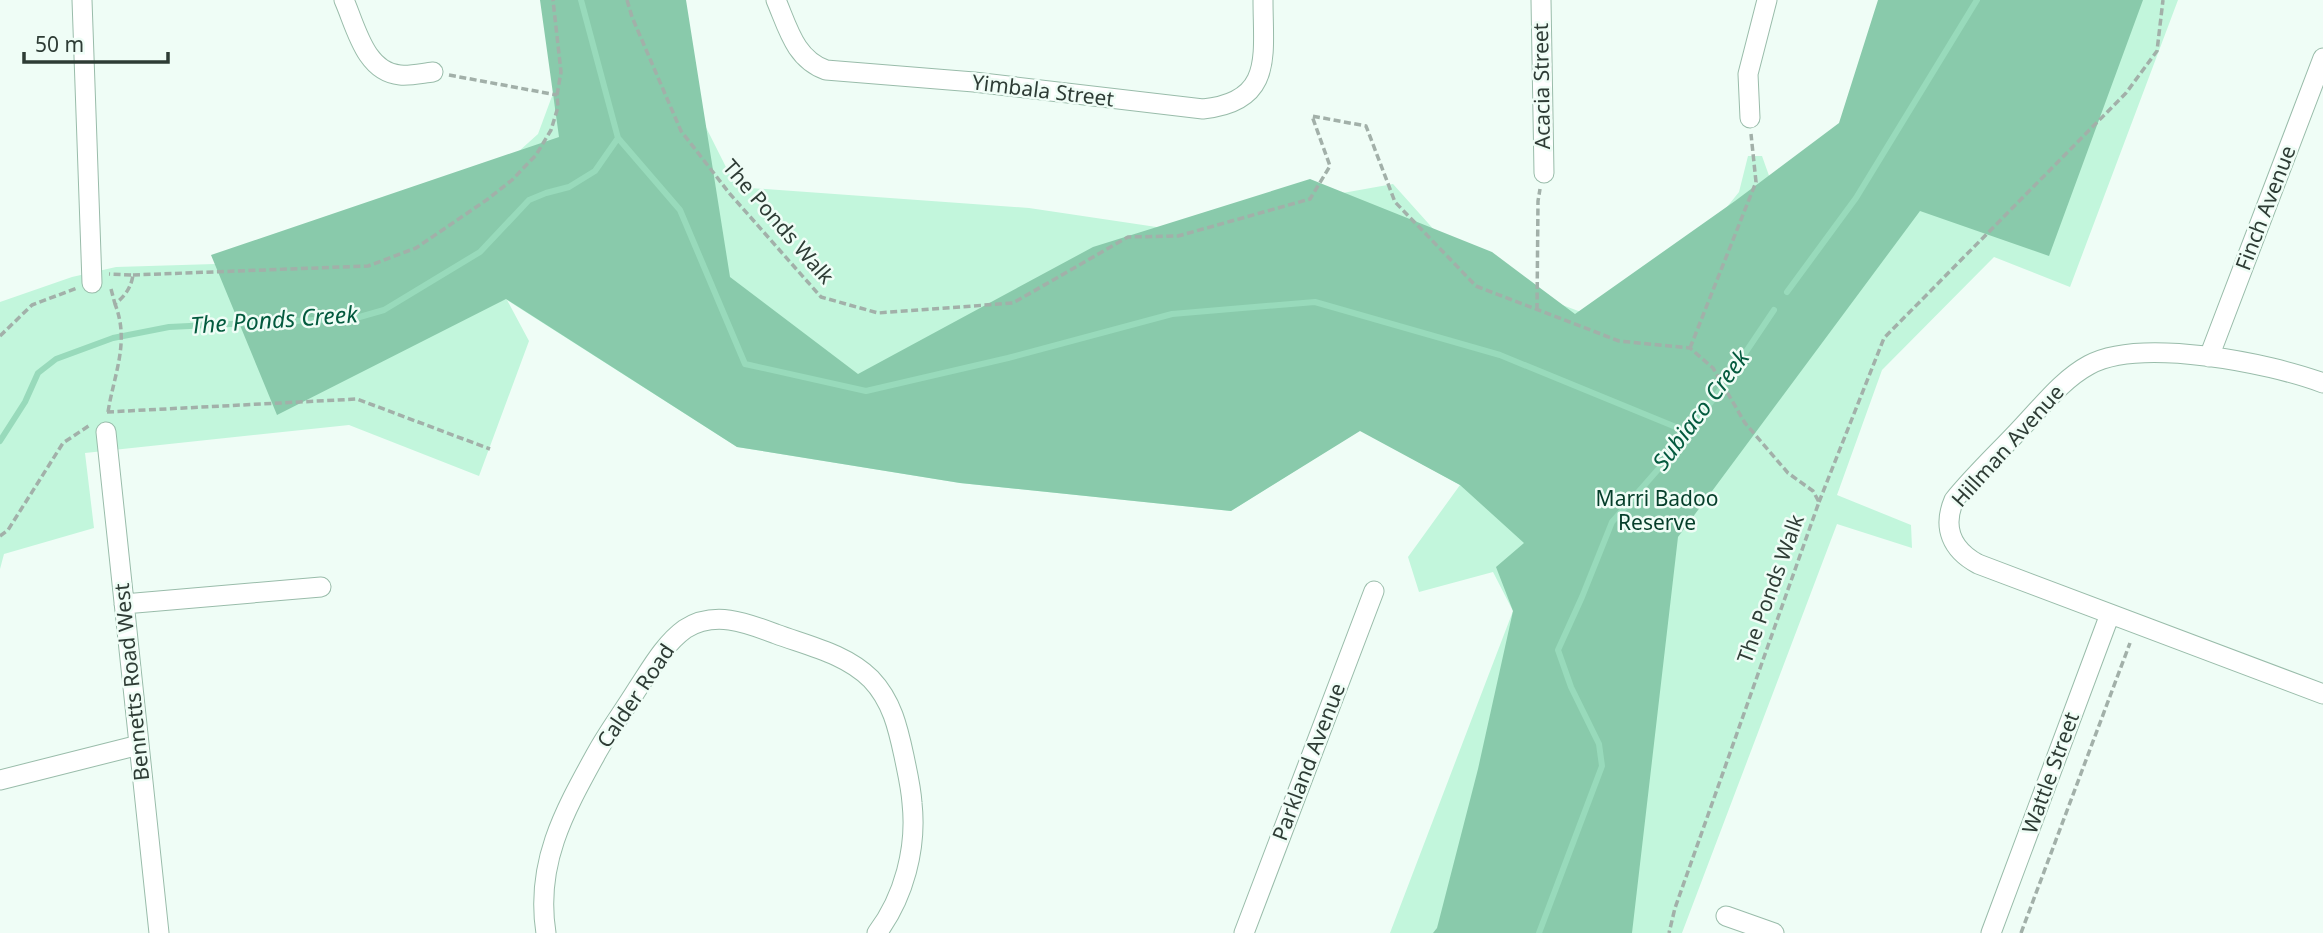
<svg xmlns="http://www.w3.org/2000/svg" width="2323" height="933" font-family="'Noto Sans',sans-serif">
<rect width="100%" height="100%" fill="#effdf6"/>
<path fill="#c2f6dc" d="M642,0L736,187L1029,208L1190,232L1270,206L1393,184L1471,271L1651,338L1678,268L1739,192L1748,156H1762L1782,212L1893,79L1910,0H2178L2070,287L1994,257L1882,370L1837,495L1911,525L1912,548L1837,524L1682,933H1390L1513,611L1493,572L1419,592L1408,557L1460,485L1360,430L1231,511L960,483L737,447L507,300L529,341L479,476L349,425L85,453L94,528L4,554L0,569V302L72,277L116,267L313,261L477,189L538,134L555,88Z"/>
<path fill="#89caab" d="M540,0H686L730,277L858,374L1093,247L1310,179L1492,252L1575,314L1735,201L1839,123L1878,0H2143L2049,256L1920,211L1678,537L1632,933H1433L1437,928L1478,769L1513,611L1496,567L1524,543L1460,485L1360,431L1231,511L960,483L737,447L506,299L277,415L211,255L559,137Z"/>
<g fill="none" stroke-linecap="round" stroke-linejoin="round">
<path stroke="#98dabb" stroke-width="6" d="M581,0L618,138
M1787,292L1856,198L1977,0
M0,441L25,402L38,373L56,359L113,338L169,327L356,318L384,310L480,252L529,200L546,193L569,187L595,171L618,138L680,210L745,364L866,391L1008,358L1172,314L1315,302L1500,355L1688,432
M1539,933L1602,766L1599,744L1571,687L1558,650L1582,597L1612,522L1676,449L1723,386L1774,310"/>
<g stroke="#99bcaa" stroke-width="21">
<path id="minor" d="M82,0L92,283
M344,0C356,27 365,72 400,75C411,76 423,73 433,72
M776,0C788,28 795,59 826,70L974,82L1203,109C1274,102 1263,55 1263,0
M1541,0L1544,173
M1750,118L1748,74L1767,0
M2209,357L2323,58
M2323,383C2270,363 2140,337 2089,365C2063,379 2043,405 2023,426C2000,451 1975,474 1954,500C1942,528 1952,550 1978,564L2323,694
M106,432L159,933
M124,604L321,587
M0,780L139,745
M1726,916L1774,933
M546,933C535,864 564,812 596,754C608,732 623,712 636,691C650,670 664,644 685,629C715,610 747,623 776,634C809,646 846,654 871,679C892,701 898,728 904,756C907,771 911,787 912,803C917,848 904,897 877,933
M1244,933L1374,591
M1991,933L2110,614"/>
</g>
<path stroke="#a2b0a9" stroke-width="3.5" stroke-dasharray="7 3.5" stroke-linecap="butt" d="M627,0L632,17L681,131L730,194L821,297L878,313L1013,303L1128,237L1178,236L1310,199L1330,166L1312,116L1366,126L1395,202L1476,286L1619,341L1690,348L1713,368L1745,423L1788,473L1813,491L1819,502L1675,908L1669,933
M449,75L557,95
M133,275L368,266L416,248L488,199L512,180L536,155L551,130L558,107L557,95L561,72L553,0
M111,289L115,304
M1537,310L1538,201L1540,189
M0,336L32,305L77,288
M1690,348L1756,182L1751,134
M107,412L357,399L490,449
M108,412C114,374 130,342 115,304C125,296 131,288 133,275L109,274
M1819,502L1884,338L2126,93L2157,51L2163,0
M0,536L8,530L63,443L90,425
M2021,933L2130,643"/>
<use href="#minor" stroke="#fff" stroke-width="19"/>
</g>
<g text-anchor="middle" stroke-width="5" stroke-linejoin="round" paint-order="stroke">
<g font-size="21" fill="#2e3c35" stroke="#effdf6">
<text transform="translate(1542 86) rotate(-91)" y="7">Acacia Street</text>
<text transform="translate(1043 91) rotate(7)" y="7">Yimbala Street</text>
<text transform="translate(2266 208) rotate(-69)" y="7">Finch Avenue</text>
<text transform="translate(778 222) rotate(49)" y="7">The Ponds Walk</text>
<text transform="translate(2008 446) rotate(-48)" y="7">Hillman Avenue</text>
<text transform="translate(1771 589) rotate(-70)" y="7">The Ponds Walk</text>
<text transform="translate(132 682) rotate(-96)" y="7">Bennetts Road West</text>
<text transform="translate(636 696) rotate(-56)" y="7">Calder Road</text>
<text transform="translate(1309 762) rotate(-69)" y="7">Parkland Avenue</text>
<text transform="translate(2051 773) rotate(-70)" y="7">Wattle Street</text>
</g>
<g font-size="21" fill="#053e2a" stroke="#effdf6">
<text x="1657" y="506">Marri Badoo<tspan x="1657" dy="24">Reserve</tspan></text>
</g>
<g font-size="23" font-style="italic" fill="#035a3e" stroke="#effdf6">
<text transform="translate(274 320) rotate(-4)" y="8">The Ponds Creek</text>
<text transform="translate(1701 410) rotate(-53)" y="8">Subiaco Creek</text>
</g>
</g>
<path d="M24 52v10h144v-10" fill="none" stroke="#2e3c35" stroke-width="3.5"/>
<text x="35" y="52" font-size="21" fill="#2e3c35" stroke="#effdf6" stroke-width="5" paint-order="stroke">50 m</text>
</svg>
